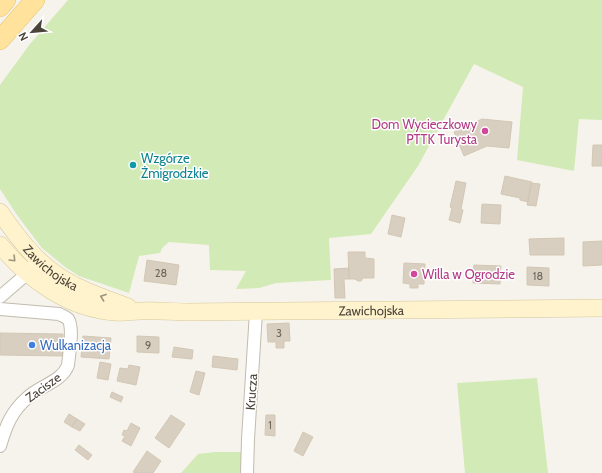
<svg xmlns="http://www.w3.org/2000/svg" width="602" height="473" font-family="Cabin,sans-serif">
<rect width="100%" height="100%" fill="#f6f3ec"/>
<path fill="#d2eab5" d="M68,0H602V120L579,119L574,171L517,160L523,87L474,64L418,166L371,234L329,238L331,280L276,283L259,288L236,289L246,271L210,270L209,245L169,242L162,248L160,253L139,256L129,293L79,276L65,267L42,248L17,215L0,189V85L30,44Z
M537,378L548,473H465L457,383Z
M215,452H245L244,473H181L198,454Z"/>
<path fill="#d8cfc1" stroke="#d3c7b4" d="M482,119L512,122L509,148L487,146L464,156L454,132Z
M593,145H602V166H592Z
M505,176L532,182L528,202L520,200V198L501,194Z
M456,181L466,183L461,209L463,210L460,223L449,220L452,208L450,207Z
M531,183L540,184L536,206L527,205Z
M482,204L501,205L500,224L481,223Z
M392,215L405,218L401,237L388,234Z
M564,238V255H530L529,239Z
M602,241V265L583,266V242Z
M348,252H365V258L374,259V278H363L361,281H358L355,279H349Z
M147,260L179,265L176,285L144,281Z
M404,263L425,264L424,284H418V288H410V284L403,283Z
M474,265L501,266L500,284L473,283Z
M527,267L549,268V286L527,285Z
M349,268V279H344L345,298H335L334,269Z
M289,323L290,341H284V348H276V342H268L267,324Z
M0,333L63,334V356L0,355Z
M83,336L111,338L109,359L81,357Z
M137,336L159,337V353L137,352Z
M174,347L193,350L192,359L172,357Z
M213,356L238,359L237,370L212,367Z
M100,362L111,364L108,380L97,378Z
M129,365L140,367L136,385L117,381L120,368L128,369Z
M196,371L205,373L199,395L190,392Z
M112,392L123,397L121,402L110,397Z
M69,414L77,419L72,427L64,422Z
M171,415L185,424L169,448L155,438Z
M266,415H275V436L265,435Z
M77,419L85,424L80,431L72,427Z
M131,423L140,428L131,446L122,441L125,436L122,435L124,430L127,431Z
M303,432L313,437L303,456L294,451Z
M79,445L92,455L88,460L75,450Z
M147,451L161,461L153,473H135L133,472Z"/>
<g fill="none" stroke-linecap="round" stroke-linejoin="round">
<g stroke="#c2bbae" stroke-width="14">
<path id="street" d="M0,297L22,278L32,267
M0,309L59,314C62,316 65,316 68,319C74,327 69,355 68,365C62,382 39,386 27,398C11,412 6,426 0,446
M247,473L248,439L256,312"/>
</g>
<g stroke="#d6c79b" stroke-width="18">
<g id="secondary">
<path id="s1" d="M0,212C20,241 41,269 74,285C91,294 110,300 128,307"/>
<path id="s2" d="M0,245C29,280 69,309 116,312C124,313 132,311 140,311C156,310 173,312 189,312L602,308"/>
</g>
</g>
<g stroke="#e6c16a" stroke-width="20">
<path id="primary" d="M0,7L6,0
M0,40L35,0"/>
</g>
<use href="#street" stroke="#fff" stroke-width="12"/>
<use href="#secondary" stroke="#fff3cd" stroke-width="17"/>
<use href="#primary" stroke="#ffe39c" stroke-width="19"/>
</g>
<defs><path id="oneway-chevron" d="M-2-3.5L2.5 0L-2 3.5" fill="none" stroke-width="1.6" stroke-linecap="round" stroke-linejoin="round"/></defs>
<g stroke="#9c937c">
<use href="#oneway-chevron" transform="translate(13 259) rotate(45)"/>
<use href="#oneway-chevron" transform="translate(103 297) rotate(-160)"/>
</g>
<g fill="#d1479c" stroke="#fff" stroke-width="1.5">
<circle cx="485" cy="131" r="4"/>
<circle cx="414" cy="274" r="4"/>
</g>
<circle fill="#0f9aa8" stroke="#fff" stroke-width="1.5" cx="133" cy="165" r="4"/>
<circle fill="#3f7fe0" stroke="#fff" stroke-width="1.5" cx="32" cy="345" r="4"/>
<g text-anchor="middle" stroke-width="3" stroke-linejoin="round" paint-order="stroke">
<g font-size="11" fill="#6e675b">
<text x="161" y="277">28</text>
<text x="538" y="280">18</text>
<text x="279" y="337">3</text>
<text x="148" y="349">9</text>
<text x="270" y="429">1</text>
</g>
<g font-size="13" fill="#b23c85" stroke="#fff" text-anchor="end">
<text x="477" y="129">Dom Wycieczkowy<tspan x="477" dy="15">PTTK Turysta</tspan></text>
<text x="422" y="279" text-anchor="start">Willa w Ogrodzie</text>
</g>
<g font-size="13" fill="#0d838f" stroke="#fff" text-anchor="start">
<text x="141" y="163">Wzgórze<tspan x="141" dy="15">Żmigrodzkie</tspan></text>
</g>
<g font-size="13" fill="#4b4439" stroke="#fff">
<text dy="5" stroke="none"><textPath href="#s1" startOffset="76">Zawichojska</textPath></text>
<text dy="5" stroke="none"><textPath href="#s2" startOffset="393">Zawichojska</textPath></text>
<text transform="translate(43 387) rotate(-36)" y="5">Zacisze</text>
<text transform="translate(251 392) rotate(-86)" y="5">Krucza</text>
</g>
<g font-size="13" fill="#366cbe" stroke="#fff" text-anchor="start">
<text x="40" y="350">Wulkanizacja</text>
</g>
</g>
<g transform="translate(32 32) rotate(243)" stroke="#ffffff" stroke-width="3" paint-order="stroke">
<path d="M0-3L7 15L0 10L-7 15Z" fill="#4b4439"/>
<text y="-6" font-size="11" font-weight="bold" text-anchor="middle" fill="#4b4439">N</text>
</g>
</svg>
